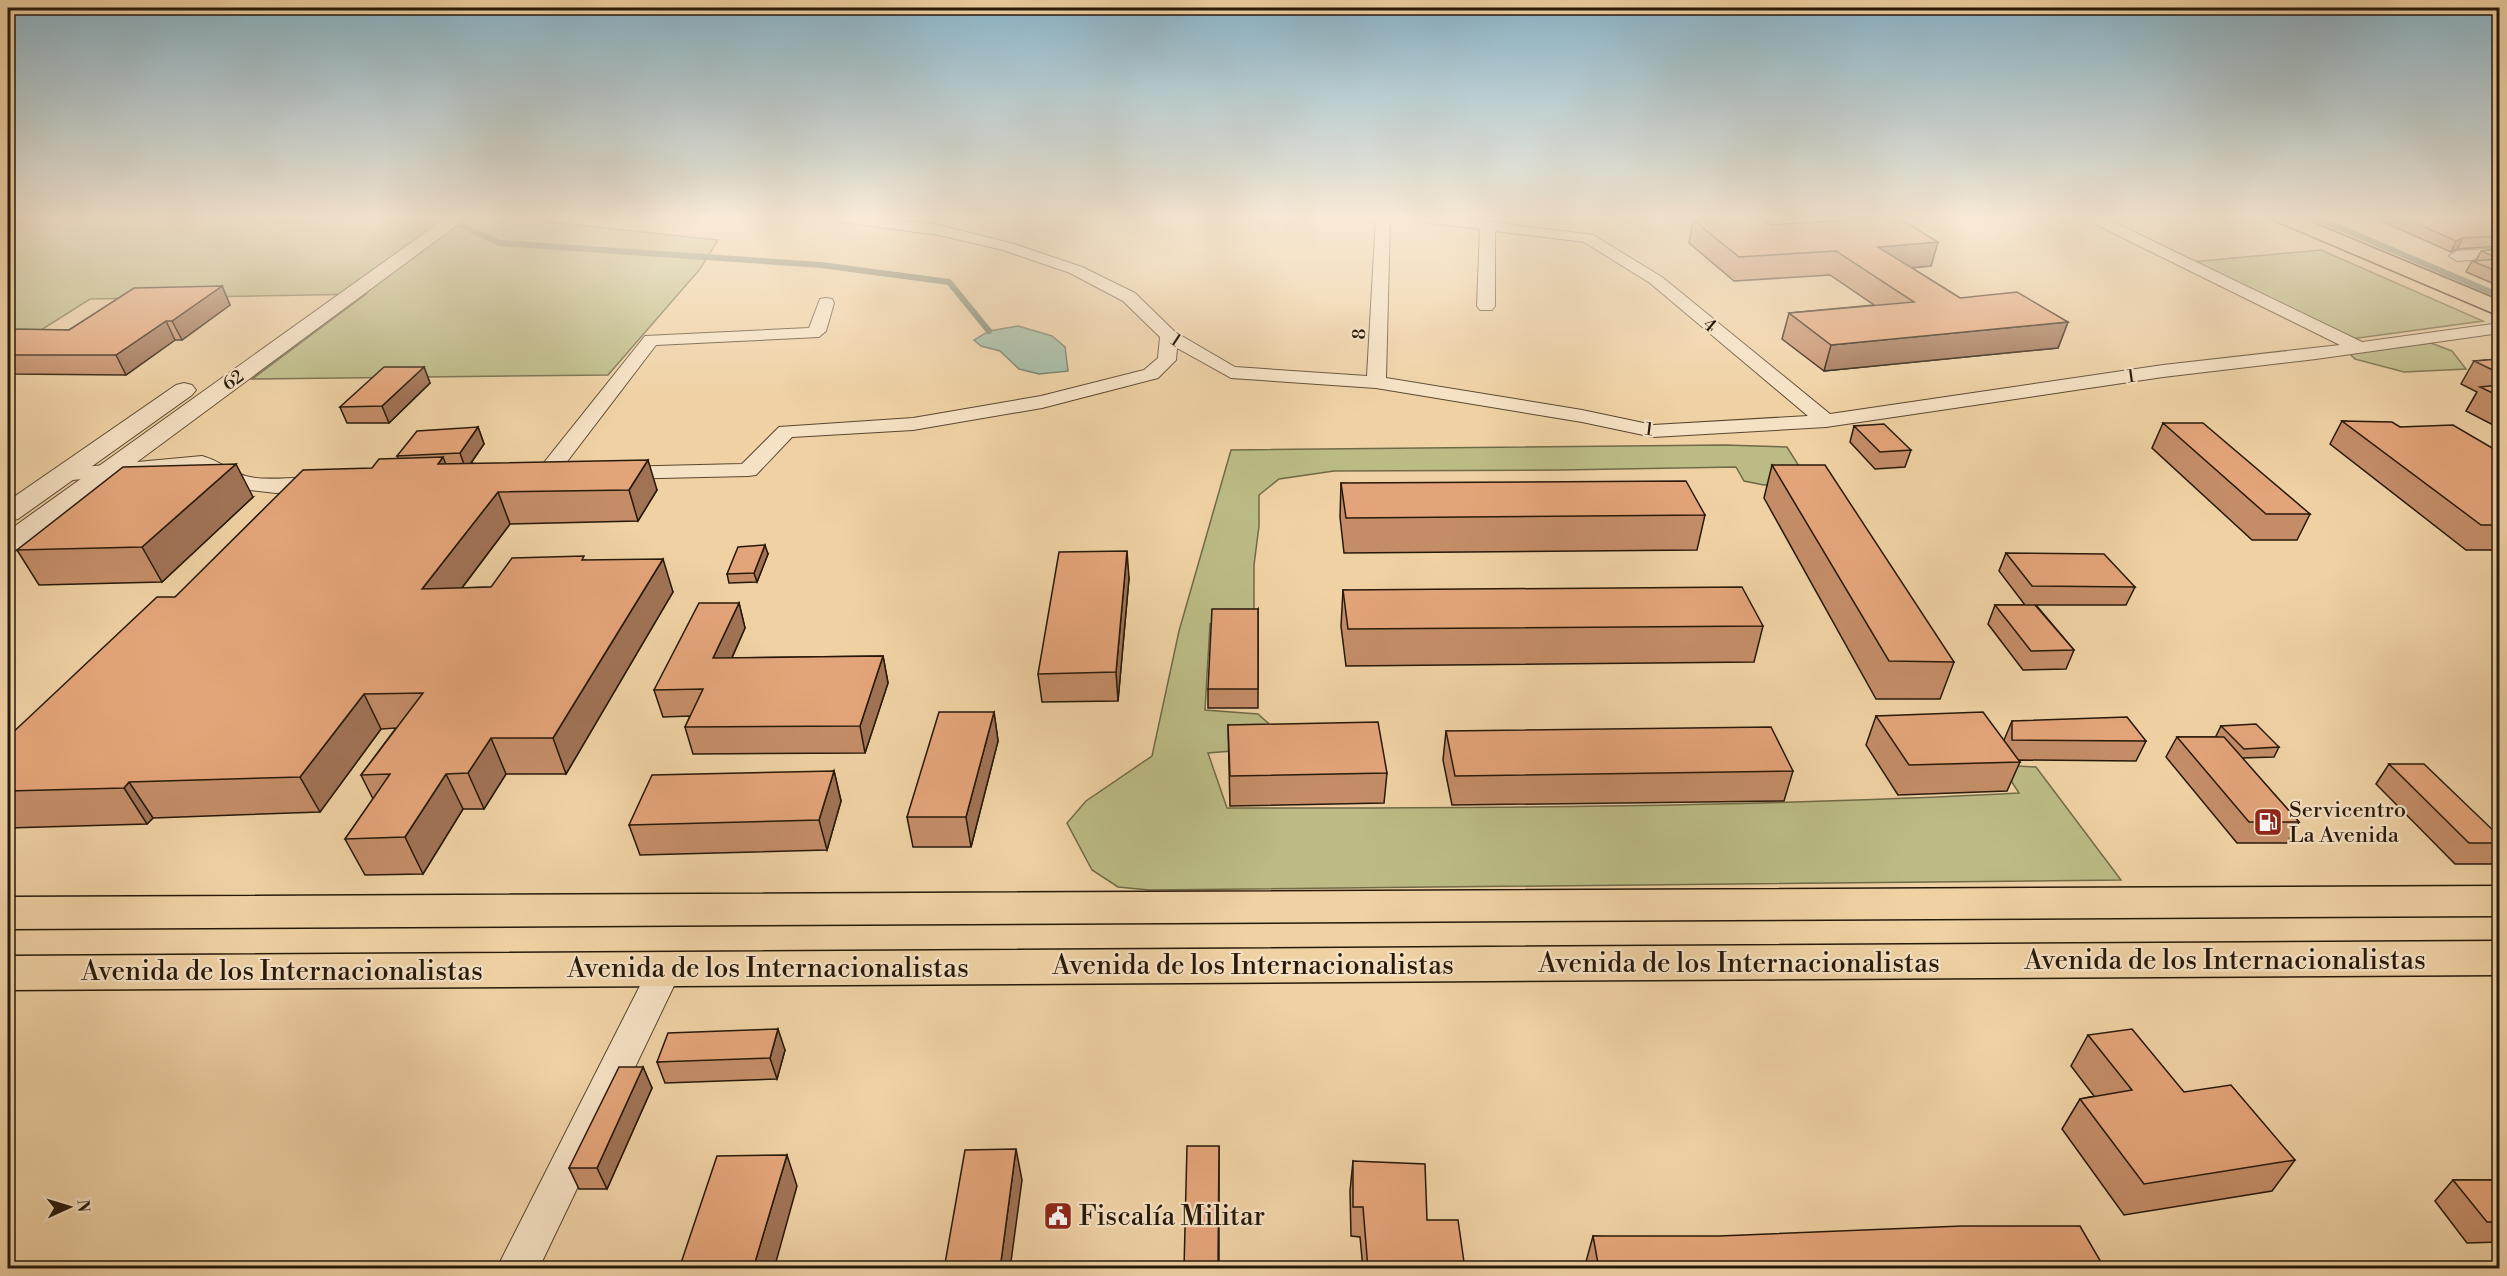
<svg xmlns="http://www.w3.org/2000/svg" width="2507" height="1276" font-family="'Libre Bodoni',serif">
<rect width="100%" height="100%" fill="#efd1a4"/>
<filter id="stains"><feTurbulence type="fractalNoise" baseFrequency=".00333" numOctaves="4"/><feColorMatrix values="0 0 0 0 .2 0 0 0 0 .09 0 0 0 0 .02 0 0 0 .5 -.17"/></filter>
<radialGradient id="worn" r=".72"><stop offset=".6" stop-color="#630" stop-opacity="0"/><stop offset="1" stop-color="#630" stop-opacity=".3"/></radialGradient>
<path fill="#bbbb85" stroke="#716a48" stroke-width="1.5" d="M8,217H532L531,220L718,240L700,269L608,375L252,379L366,294L90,299L8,351Z
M2321,250L2483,321L2351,339L2190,262Z
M2431,343L2452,351L2466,369L2404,372L2355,359L2349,353Z
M1725,445L1787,447L1809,482L1764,485L1744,481L1736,467L1561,470L1334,471L1279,479L1259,495V526L1254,565V622L1210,624L1205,710L1258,714L1294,746L1208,753L1227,808C1491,808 1755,807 2019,793L2001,765L2036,767L2121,880L1149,890L1118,887L1092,870L1067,823L1086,801L1152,756L1179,631L1231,450Z"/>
<path fill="#9bb8a2" stroke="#6d7865" stroke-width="1.5" d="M1018,326L1052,336L1065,347L1068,371L1039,374L1019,369L1000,351L981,346L974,340L989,331Z"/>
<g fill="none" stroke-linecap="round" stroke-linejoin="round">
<path stroke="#6d7865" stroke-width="6" d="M2315,217L2500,296
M460,225L500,243L821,265L949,282L989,331"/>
<g stroke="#594730" stroke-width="2">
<path id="minor" d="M827,217H869L939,225L1014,244L1082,267L1135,293L1175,332L1235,367L1367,376L1376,217H1390L1386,378L1582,410L1653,425L1808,416L1650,283L1584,242L1495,231V306L1492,310H1480L1477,306L1480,229L1415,221L1408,217H1451L1593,235L1662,277L1830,414L2163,365L2340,345L2091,222L2090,217H2103L2362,342L2500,323V333L2316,359L2163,377L1826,427L1653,437L1582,422L1376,388L1231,378L1177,348L1176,360L1158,378L1042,408L913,430L792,437L756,475L748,476L616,479L608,478L605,473L608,468L616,467L742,464L779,427L913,418L1041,396L1144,370L1158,358L1160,337L1123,301L1070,273L1003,250L939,235L834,221Z
M2500,248V258L2457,261L2449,256L2457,251Z
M826,298L832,299L834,303L826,331L819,337L656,345L553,480L545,481L537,480L534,475L645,336L809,328L820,299Z
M202,456C219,460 233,474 250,477C275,482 302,474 327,480L330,485L327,490L276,493L242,489L198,468L62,481L54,480L51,475L54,470L62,469Z
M665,956L677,960L682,969L539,1268H497L653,960Z"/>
</g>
<g stroke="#594730" stroke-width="2">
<path id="tertiary" d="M447,217H468L18,550L8,552V531Z
M184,383L192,385L196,390L192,395L18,519L8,521V501L176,385Z"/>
</g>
<g stroke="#27190a" stroke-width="3">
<path id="primary" d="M2273,217H2299L2500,301V316L2276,221Z"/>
</g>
<g stroke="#27190a" stroke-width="3">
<path id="trunk" d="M2500,886V916L8,929V897Z
M2500,941V975L8,990V956Z"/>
</g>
<use href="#minor" fill="#f5e1c4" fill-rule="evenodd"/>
<use href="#tertiary" fill="#f5e1c4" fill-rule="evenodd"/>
<use href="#primary" fill="#efd1a4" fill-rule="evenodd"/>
<use href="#trunk" fill="#efd1a4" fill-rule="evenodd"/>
</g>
<path fill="#c48d68" stroke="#27190a" stroke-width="1.5" d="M2372,217H2499V246L2457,249L2451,252Z
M1693,220L1771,225L1938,242L1931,266L1912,268L1960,298L2068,322L2058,348L1824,371L1782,339L1789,313L1874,305L1830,275L1734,281L1689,243Z
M2499,249V286L2466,272L2472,261L2476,260L2481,251Z
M222,286L230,305L182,340H175L126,375L8,374V335L69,330Z
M2499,359V428L2466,411L2477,392L2461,384L2474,361Z
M424,367L430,383L389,423H347L340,407Z
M2342,421L2400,427L2499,452V550H2466L2330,444Z
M2163,423L2310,514L2297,540H2252L2152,448Z
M1854,426L1911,450L1905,467L1875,469L1850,442Z
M478,427L484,444L471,463L657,490L638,521L510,524L462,588L491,587L585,560L673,592L566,774H506L484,809H463L423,874L365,875L345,839L373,799L361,775L396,728L381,729L320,812L153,818L147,824L8,828V737L175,597L372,468L398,458L397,456Z
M1772,465L1954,662L1940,699H1876L1764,498Z
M1341,483L1705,515L1697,550L1344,553L1340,517Z
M253,497L162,582L39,585L17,550Z
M2006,553L2135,587L2126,605H2036L2074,650L2066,669L2023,670L1988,624L1995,605H2025L1999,571Z
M768,554L757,582L729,583L727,574Z
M1129,578L1118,701L1042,702L1038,674Z
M1343,590L1763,626L1754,662L1346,666L1341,626Z
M739,603L745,628L732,658L883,656L888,683L865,753L693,754L685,727L690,716L663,717L654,690Z
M1258,609V708H1208V689Z
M994,712L998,741L971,847H913L907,817Z
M1876,716L2004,740L2012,721L2146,741L2136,761L2019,760L2020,762L2007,791L1898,795L1866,745Z
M1228,725L1387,773L1384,803L1230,806Z
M2221,726L2279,747L2274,757L2242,758L2299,822L2287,843H2237L2166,757L2177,737H2217L2216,736Z
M1446,731L1793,771L1784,801L1452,805L1443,760Z
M2389,764L2499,836V853L2492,864H2455L2376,784Z
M834,771L841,801L827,850L640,855L629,825Z
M2088,1035L2184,1092L2295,1160L2272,1191L2124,1215L2062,1129L2080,1099L2094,1096L2071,1066Z
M785,1050L777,1079L665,1083L657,1062Z
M643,1067L652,1088L607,1189H579L569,1168Z
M1353,1161L1427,1220L1465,1269H1363L1360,1237L1351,1236L1350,1191Z
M2453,1180H2499V1242L2467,1243L2435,1201Z
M1593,1236L2105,1269H1584Z"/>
<path fill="#a07355" stroke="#27190a" stroke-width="1.5" d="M2463,238L2457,249L2451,252L2456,241Z
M1938,242L1931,266L1872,271L1878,247Z
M222,286L230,305L182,340L172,321Z
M166,321L175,340L126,375L116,355Z
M2068,322L2058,348L1824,371L1831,345Z
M424,367L430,383L389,423L382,406Z
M478,427L484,444L466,470L460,453Z
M443,457L455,487L438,464Z
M648,460L657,490L638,521L629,490Z
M236,464L253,497L162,582L142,547Z
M498,492L510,524L436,622L422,589Z
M765,545L768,554L757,582L754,573Z
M1127,551L1129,578L1118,701L1116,672Z
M663,559L673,592L566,774L553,738Z
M739,603L745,628L720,684L713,658Z
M883,656L888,683L865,753L860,726Z
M364,694L381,729L320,812L300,777Z
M994,712L998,741L971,847L966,817Z
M491,738L506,774L484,809L468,773Z
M834,771L841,801L827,850L819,820Z
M446,774L463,809L423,874L405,837Z
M129,782L153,818L147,824L124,788Z
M778,1029L785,1050L777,1079L770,1058Z
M643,1067L652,1088L607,1189L597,1168Z
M1219,1146V1269H1218Z
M1016,1149L1022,1180L1010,1269H1000Z
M787,1155L797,1186L774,1269H753Z"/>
<path fill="#e4a479" stroke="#27190a" stroke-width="1.5" d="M1741,217H1760L1771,225L1897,217L1938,242L1878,247L1960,298L2017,292L2068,322L1831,345L1789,313L1914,302L1836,251L1739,257L1693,220Z
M2402,217H2499V236L2463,238L2456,241Z
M2499,249V258L2481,251Z
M2499,259V272L2472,261Z
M222,286L172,321H166L116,355H8V335L17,329L69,330L134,288Z
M2499,359V373L2474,361Z
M384,367H424L382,406L340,407Z
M2499,385V396L2480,387Z
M2342,421L2392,422L2400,427L2453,425L2499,452V525H2481Z
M2163,423H2203L2310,514H2266Z
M1884,424L1911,450L1880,452L1854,426Z
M478,427L460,453L397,456L417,431Z
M443,457L438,464L648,460L629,490L498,492L422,589L491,587L512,558L584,556L582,560L663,559L553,738H491L468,773L446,774L405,837L345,839L390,774L361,775L423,693L364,694L300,777L129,782L124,788L8,791V737L157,597H175L303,470L372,468L379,459Z
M236,464L142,547L17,550L123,467Z
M1772,465H1825L1954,662L1889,661Z
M1686,481L1705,515L1346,518L1341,483Z
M765,545L754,573L727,574L738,547Z
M1127,551L1116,672L1038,674L1059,552Z
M2006,553L2104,554L2135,587L2032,586Z
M1742,587L1763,626L1348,629L1343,590Z
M699,603H739L713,658L883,656L860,726L685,727L703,689L654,690Z
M1995,605H2035L2074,650L2031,651Z
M1212,609H1258V689H1208Z
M939,712H994L966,817H907Z
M1983,712L2020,762L1909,765L1876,716Z
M2127,717L2146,741L2012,740V721Z
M1378,722L1387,773L1230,776L1228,725Z
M2256,724L2279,747L2244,749L2221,726Z
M1771,727L1793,771L1455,776L1446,731Z
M2177,737H2224L2299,822H2249Z
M2389,764H2424L2499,836V843H2469Z
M834,771L819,820L629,825L652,775Z
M778,1029L770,1058L657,1062L668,1033Z
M2132,1029L2184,1092L2231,1085L2295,1160L2144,1184L2080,1099L2132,1090L2088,1035Z
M619,1067H643L597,1168H569Z
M1187,1146H1219L1218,1269H1184Z
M1016,1149L1000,1269H944L965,1150Z
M787,1155L753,1269H679L717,1156Z
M1353,1161L1425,1164L1427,1220H1458L1465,1269H1368L1363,1207H1353Z
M2453,1180H2499V1222H2487Z
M1962,1226H2080L2105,1269H1599L1593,1236H1719Z"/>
<linearGradient id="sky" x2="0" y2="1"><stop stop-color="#89b6cc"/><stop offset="0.55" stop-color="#f8ead6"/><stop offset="1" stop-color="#f8ead6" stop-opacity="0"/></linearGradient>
<rect width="2507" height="396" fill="url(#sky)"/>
<defs>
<g id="fuel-square" transform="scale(1.5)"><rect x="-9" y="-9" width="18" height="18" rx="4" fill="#8f2418" stroke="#f5e1c4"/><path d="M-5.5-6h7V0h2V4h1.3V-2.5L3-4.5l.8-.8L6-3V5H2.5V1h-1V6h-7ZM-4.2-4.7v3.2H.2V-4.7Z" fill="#fff"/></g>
<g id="civic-square" transform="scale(1.5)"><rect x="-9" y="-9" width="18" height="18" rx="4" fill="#8f2418" stroke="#f5e1c4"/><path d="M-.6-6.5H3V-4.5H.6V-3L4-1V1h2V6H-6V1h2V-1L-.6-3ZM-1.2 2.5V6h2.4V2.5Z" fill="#fff"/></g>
</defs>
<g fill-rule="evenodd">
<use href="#fuel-square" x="2268" y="822"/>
<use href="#civic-square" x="1058" y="1216"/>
</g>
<g text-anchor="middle" stroke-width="4.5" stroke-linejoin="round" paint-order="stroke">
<g font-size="18" fill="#27190a" stroke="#f5e1c4">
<text transform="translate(1710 325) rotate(40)" y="6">4</text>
<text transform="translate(1359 334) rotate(-87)" y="6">8</text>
<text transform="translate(1176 340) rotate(33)" y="6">1</text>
<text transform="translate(2131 376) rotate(-8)" y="6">1</text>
<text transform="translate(233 380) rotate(-36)" y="6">62</text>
<text transform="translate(1649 429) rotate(7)" y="6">1</text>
</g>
<g font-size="22" fill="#27190a" stroke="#f5e1c4" text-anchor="start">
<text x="2289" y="817">Servicentro<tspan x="2289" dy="25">La Avenida</tspan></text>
</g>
<g font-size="27" fill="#27190a" stroke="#f5e1c4">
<text x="2225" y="969">Avenida de los Internacionalistas</text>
<text x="1739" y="972">Avenida de los Internacionalistas</text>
<text x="1253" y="974">Avenida de los Internacionalistas</text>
<text x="768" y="977">Avenida de los Internacionalistas</text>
<text x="282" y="980">Avenida de los Internacionalistas</text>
</g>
<g font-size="27" fill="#27190a" stroke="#f5e1c4" text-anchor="start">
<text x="1079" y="1225">Fiscalía Militar</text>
</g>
</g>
<rect width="2507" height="1276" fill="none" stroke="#efd1a4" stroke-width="30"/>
<rect x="9" y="9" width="2489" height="1258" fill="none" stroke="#27190a" stroke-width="3"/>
<rect x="15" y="15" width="2477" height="1246" fill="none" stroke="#27190a" stroke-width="1.5"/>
<g transform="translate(69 1207) rotate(86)" stroke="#f5e1c4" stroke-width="4.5" paint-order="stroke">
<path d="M0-4.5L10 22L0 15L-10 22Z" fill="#27190a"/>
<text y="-9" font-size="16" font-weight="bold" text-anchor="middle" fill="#27190a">N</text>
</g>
<rect width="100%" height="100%" filter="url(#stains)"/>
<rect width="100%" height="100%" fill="url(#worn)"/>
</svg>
